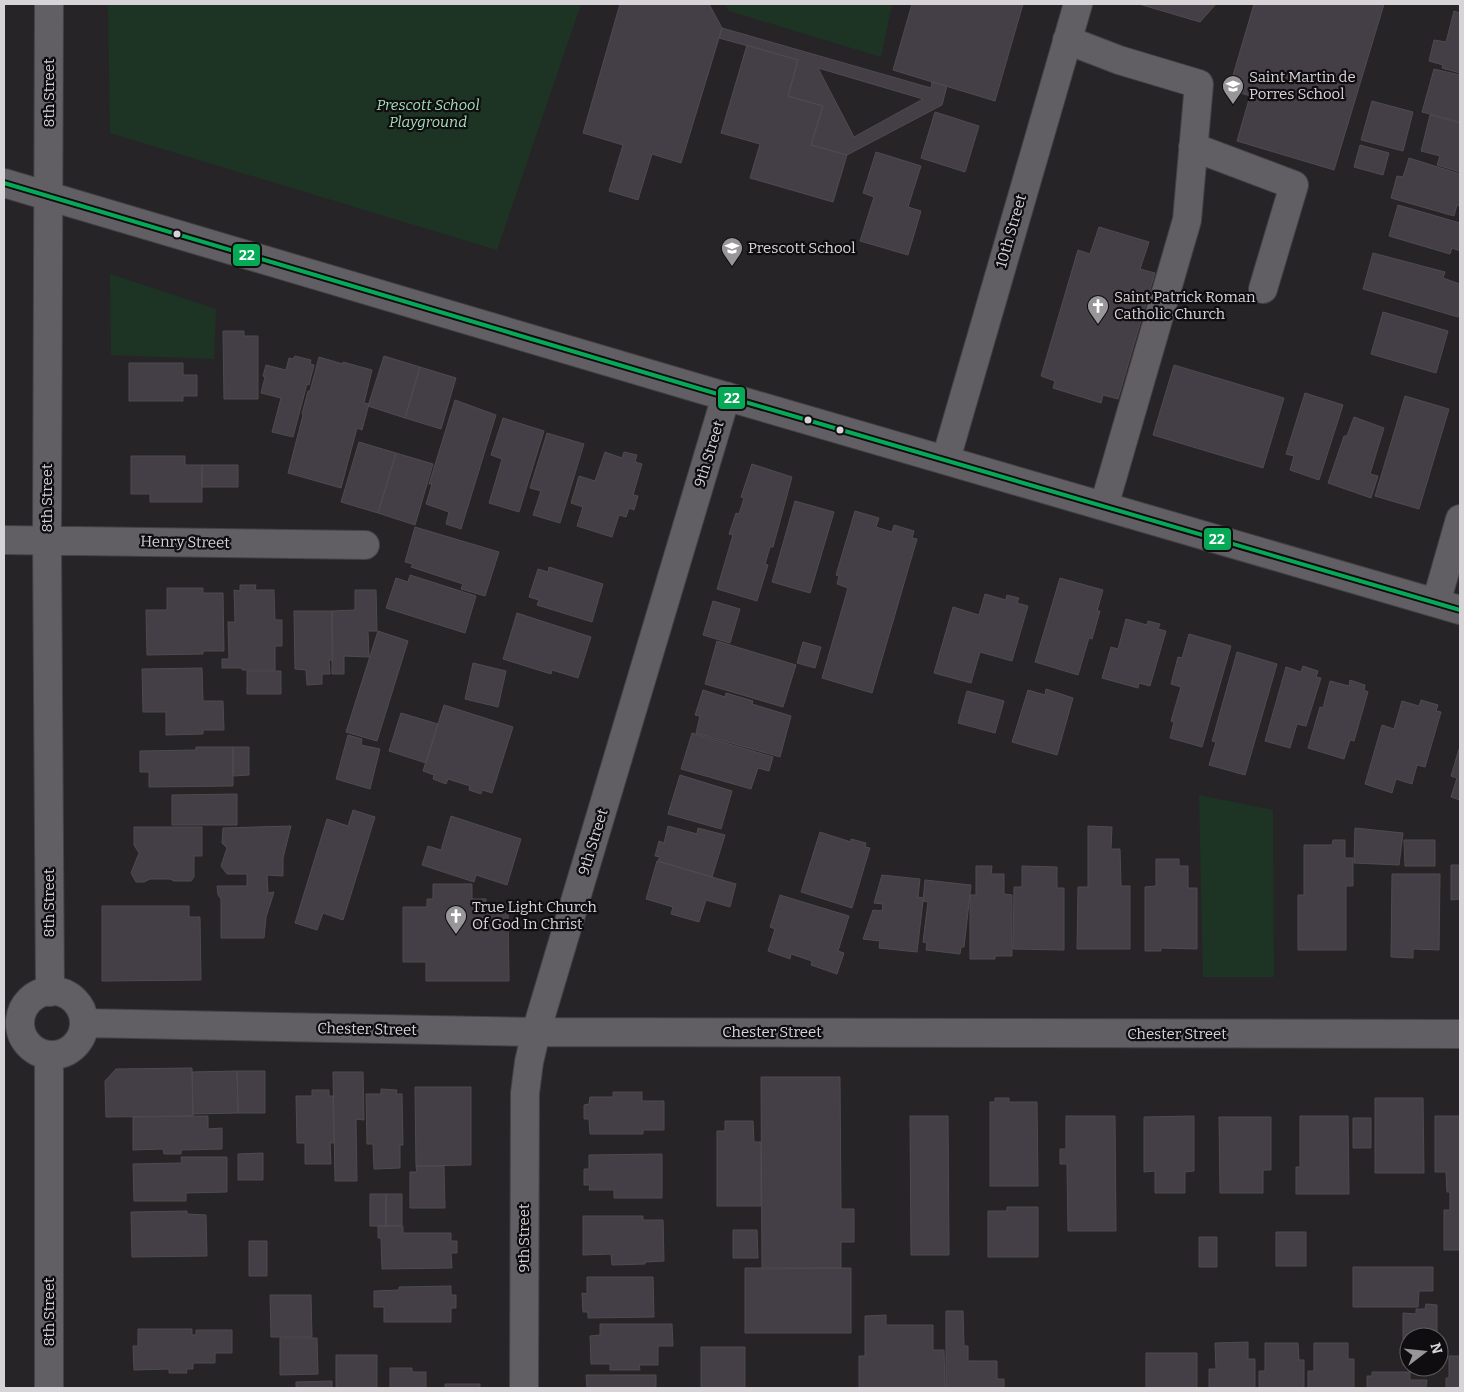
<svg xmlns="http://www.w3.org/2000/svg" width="1464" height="1392" font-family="Bitter,serif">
<rect width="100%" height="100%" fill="#272428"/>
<path fill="#1d3425" d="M108,4H581L497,250L110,133Z
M725,4H892L881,57L729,11Z
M110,274L216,309L214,359L111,355Z
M1199,795L1273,810L1274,977H1203Z"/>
<path fill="#443f46" stroke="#4e4b4f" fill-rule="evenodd" d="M620,4H709L722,28L681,163L652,154L638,200L609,191L623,145L583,133Z
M912,4H1023L995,101L893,70Z
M1139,4H1216L1200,22Z
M1254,4H1384L1334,170L1237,141L1250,96L1229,89Z
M1454,11L1460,13V73L1442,68L1443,65L1429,61L1434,40L1446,42Z
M722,28L931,88L932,82L947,86L942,105L847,155L811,145L823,106L788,96L798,60L719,38ZM818,68L923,99L854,137Z
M747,45L798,60L788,96L823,106L811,145L847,155L833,202L750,178L760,144L721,133Z
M1434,69L1460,75V122L1422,112Z
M1372,101L1413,112L1403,151L1361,140Z
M935,112L979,126L965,172L921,158Z
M1430,115L1460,123V172L1437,165L1440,156L1421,151Z
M1360,145L1389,153L1383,175L1354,167Z
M876,152L921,166L908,207L921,211L908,255L860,241L874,197L863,193Z
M1409,158L1460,174V206L1457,205L1454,216L1391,198L1397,176L1403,177Z
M1398,205L1460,223V251L1452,248L1450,254L1389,236Z
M1099,227L1149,242L1140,269L1155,273L1118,399L1103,395L1101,403L1053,388L1055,381L1041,376L1078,250L1090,254Z
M1373,253L1445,272L1443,278L1460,284V309L1458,317L1363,289Z
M1383,312L1448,331L1436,373L1371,354Z
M223,331H244V336H258V399H224Z
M295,356L311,360L310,364L314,365L309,385L307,384L293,437L272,432L281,398L261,393L265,377L263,376L266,365L286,370L289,358L293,359Z
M384,356L420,367L405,418L368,406Z
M319,357L343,364V362L372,370L364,403L369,404L362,430L357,428L341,488L288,473L303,415L302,414L308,391H310Z
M129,363H183V375H197V396H183V401H129Z
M1174,365L1284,398L1263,468L1153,435Z
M420,367L456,378L441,429L405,418Z
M1305,393L1343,405L1319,480L1290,470L1294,456L1286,454Z
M1405,396L1449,409L1419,509L1375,496Z
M455,400L496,415L461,529L446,524L449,512L426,504L432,484H429Z
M1354,417L1384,428L1370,474L1378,476L1371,498L1328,483L1344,436H1347Z
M503,418L544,431L519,512L489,503L502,459L491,455Z
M547,433L584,444L560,523L533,515L541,491L530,488Z
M359,442L396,453L378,513L341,502Z
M605,452L622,458L624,452L637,455L635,462L642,464L633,495L638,496L634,510L629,508L626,517L619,515L612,537L577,526L583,507L571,503L579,476L595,481Z
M396,453L433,464L415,525L378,513Z
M131,456H185V465H202V502H150V494H131Z
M752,464L792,477L773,547H770L765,564L768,565L757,601L717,589L733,535L729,534L736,513L739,514L744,498L741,497Z
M202,465H238V487H202Z
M795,501L834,512L810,593L772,582Z
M855,511L879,518L876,527L892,532L894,525L914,531L912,538L917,539L872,693L822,678L848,588L837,584L839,576L836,575Z
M415,527L499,552L485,596L461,589L463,584L411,567L413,564L405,562Z
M549,567L603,584L592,622L537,605L539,600L529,597L538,569L548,572Z
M410,575L476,596L465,633L386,608L396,578L408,582Z
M1060,578L1103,590L1097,611H1100L1092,639L1089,638L1078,675L1035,662Z
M240,585H256L255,590H274L275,620H282V646H275V670H242V668H222V659H229L228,622H235L234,590L240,591Z
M167,588H203V593H223L224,651H203V654L147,655L146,610H167Z
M355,590H376L377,631H368L369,657L344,656V674H332V611L355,610Z
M985,594L1006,600L1007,595L1019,598L1017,603L1028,606L1012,661L980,652L971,683L934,673L953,607L979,615Z
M713,601L740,609L730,643L703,635Z
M294,611H332L333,660H329L330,674H322V684L307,685L306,670L295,669Z
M517,613L591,637L578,678L552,670L551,674L503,659Z
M1126,619L1147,625L1148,621L1160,624L1158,629L1166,631L1150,686L1139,683L1138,688L1102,678L1111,647L1118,649Z
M378,631L408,641L377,741L346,732Z
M1189,634L1231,646L1202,747L1170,738L1174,722L1171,721L1181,687L1171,684L1178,657L1182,658Z
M717,641L796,665L783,707L705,684Z
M803,642L821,647L815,668L797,663Z
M1237,652L1277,664L1245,775L1209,765L1216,742L1212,741Z
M473,663L506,671L498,707L465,699Z
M1303,666L1318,671L1316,677L1321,678L1306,726L1297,724L1290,748L1265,741L1286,667L1301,672Z
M202,668L203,701H223L224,730H203V734L166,735V712H143L142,669Z
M247,671H281V694H247Z
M1350,680L1365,685L1364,690L1368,692L1354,741L1350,740L1344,759L1308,748L1320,707L1323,708L1330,681L1349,686Z
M1046,689L1073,698L1057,755L1012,742L1028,690L1045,695Z
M703,690L725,697L726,693L753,701L752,704L791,716L780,757L696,733L700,716L695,715Z
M967,691L1004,701L995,733L958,723Z
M1421,700L1438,705L1436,711L1441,712L1425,767L1417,765L1412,784L1396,779L1392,793L1365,784L1382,725L1394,729L1402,701L1419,706Z
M444,705L513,727L492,793L482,790L481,794L469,790L470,786L448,779L446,784L433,779L434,775L423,771Z
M401,713L438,724L426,763L389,751Z
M692,733L773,757L769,771L758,768L751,789L681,769Z
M348,735L362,739L361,745L380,749L370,789L336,779Z
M196,747H233V786L149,787V772H140V751L196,750Z
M233,747H249V775L233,776Z
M1459,749H1460V800L1451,797L1457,778L1451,776Z
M680,775L732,791L721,829L668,814Z
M237,794V825H172V795Z
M353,810L375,817L343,920L323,913L317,930L295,923L327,819L348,826Z
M451,816L521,839L507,885L476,875L474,882L422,865L428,846L441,850Z
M291,826L283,858V876L267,875L268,893L274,892L266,917L264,938H221V899L218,895L217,886H247V874H227L221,866L227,848L222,843L223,828Z
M668,826L697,834L698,828L725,835L712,877L658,861L660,857L655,856L659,841L664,843Z
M1088,826L1112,827L1111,849H1120L1121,886H1130V949H1077L1078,887H1088Z
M134,827H202V856H194V877L191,881H174L170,879H150L144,882H136L131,873L139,853L134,845Z
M1355,828L1403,833L1399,865L1354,863Z
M820,832L851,842V839L866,843L865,847L870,848L852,908L801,892Z
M1333,840H1345V858H1353V886H1346V950H1298V895H1304V845H1332Z
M1404,840H1435V866H1405Z
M1156,859H1179V866H1188V888H1197V949L1161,948V951H1145V887L1156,886Z
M657,861L736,884L730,907L706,900L699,922L671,914L673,907L646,899Z
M1451,865H1460V899L1451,900Z
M976,866H992L991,874H1004V894L1012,895V956H995V959H970V895H976Z
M1022,866L1057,867V888H1064V950L1013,949L1014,887H1022Z
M1392,874H1440L1439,950L1413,949V958L1391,957Z
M882,875L920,879L918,897L923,898V901L917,952L879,948L880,941L863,939L873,910L882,911L883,904L874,903Z
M925,880L971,885L964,947H961L960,954L926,950L927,943L923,942L928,902L923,901Z
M433,884H472V899H486V909H508L509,981H426V962H403V907H427V899H433Z
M780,895L849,916L838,951L844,953L837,974L811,965L812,961L791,954L790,959L768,951L775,929L770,927Z
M102,906H189V917H200L201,980L102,981Z
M192,1068L193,1116L106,1117L105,1081L116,1069Z
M237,1071H265V1113H238Z
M237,1071L238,1113L193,1114L192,1072Z
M333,1072H363L364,1120L356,1119L357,1181H335Z
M761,1077H840L841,1209H854V1242H841V1268L762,1269Z
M415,1087H471V1165L416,1166Z
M381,1089L397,1090L396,1094H402L403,1145H400V1168L374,1169L373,1144H367L366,1094H381Z
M312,1090H329V1096H333L334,1143H330L331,1164H305V1143H297L296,1096H312Z
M613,1092H642V1101H664V1130H643V1134H590L589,1119H584V1105L589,1104L590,1097H613Z
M995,1098H1009V1102H1037L1038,1186H990V1102H995Z
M1375,1098H1423L1424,1173H1375Z
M208,1116V1129L222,1128V1149L181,1150V1154H164L163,1149L133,1150V1117Z
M910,1116H948L949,1255H911Z
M1066,1116H1115L1116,1231H1068L1067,1164H1060V1149H1066Z
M1194,1116V1171L1185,1172V1193H1155V1171L1144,1172V1117Z
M1300,1116H1348L1349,1194H1296V1167H1300Z
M1435,1116H1460V1250H1444V1210H1450V1192H1447L1446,1172H1435Z
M1219,1117H1271V1170H1263V1193H1220Z
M1353,1118H1371V1148H1353Z
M725,1121H753L754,1142H761V1206H717V1131H725Z
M263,1153V1180H238V1154Z
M662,1154V1198H614V1190H589L590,1185H584V1169H589V1155Z
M181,1157H227V1192L186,1193V1201H134L133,1164L182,1163Z
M416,1166H444L445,1208H410V1172H417Z
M370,1194H386V1226H370Z
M386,1194H402V1225L386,1226Z
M1007,1207H1038V1257H988V1211H1007Z
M187,1211V1214L206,1215L207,1256L132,1257L131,1212Z
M583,1216H643V1220H663L664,1261L645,1262V1264L612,1265L611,1254L583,1255Z
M378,1226H403V1233H451V1241H457V1253H451L452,1268L382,1269L381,1238H378Z
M733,1230H757L758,1258H733Z
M1276,1232H1306V1266H1276Z
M1199,1237H1217V1267H1199Z
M249,1241H267V1276H249Z
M1353,1267H1433V1291H1419L1418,1307H1353Z
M745,1268H851V1333H745Z
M587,1277H653L654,1317L588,1318V1312H583L582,1293L587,1294Z
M451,1286V1295H456V1308H451V1322H384V1307H374V1291L399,1290V1287Z
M270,1295H311L312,1337H271Z
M1426,1304L1437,1305V1337H1409V1365H1403V1313L1416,1314V1309H1425Z
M946,1311H963L964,1346H968V1361H997V1379H1004V1388H946Z
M886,1315V1325H933V1350H944L945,1388H859V1356H865V1316Z
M600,1324H672L673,1346H658V1365H639L640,1370H610V1364H591L590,1336L600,1335Z
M138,1329H192V1335H196V1330H232V1353H215V1363H193V1369H186L187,1373H169V1369L134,1370L133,1346H138Z
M280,1338H317L318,1374L280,1375Z
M1248,1342V1359H1255V1388H1209V1369H1216L1215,1343Z
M1265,1343H1298L1299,1360H1304V1388H1259V1371H1265Z
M1314,1343H1348V1359H1354V1388H1308V1371H1314Z
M701,1347H745V1388H701Z
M1146,1353H1197V1388H1146Z
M336,1355H377V1388H336Z
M1449,1356H1460V1388H1446V1378H1449Z
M390,1368H412V1372H426V1388H390Z
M1372,1372H1410V1380H1427L1426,1388H1367V1376H1372Z
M586,1375H656V1388H587Z
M332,1381V1388H296V1382Z
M445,1384H480V1388H445Z"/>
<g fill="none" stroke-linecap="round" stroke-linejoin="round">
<g stroke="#434143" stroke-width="30">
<path id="minor" d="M49,4L47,541L50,992
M1067,40L1119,60L1199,84L1187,220L1104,506
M1193,147L1294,185L1263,289
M4,183L704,390L1460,610
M946,459L1078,4
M4,540L365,545
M1436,603L1460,519
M20 1023a32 32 0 1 1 64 0a32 32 0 1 1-64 0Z
M84,1023L536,1032L1460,1034
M49,1055V1388
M524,1388L525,1093L529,1062L536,1032L726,396"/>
</g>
<use href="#minor" stroke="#625f64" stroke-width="28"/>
<g stroke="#0f0d10" stroke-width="8">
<path id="bus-1" d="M4,183L704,390L1460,610"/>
</g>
<use href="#bus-1" stroke="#06aa56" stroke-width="4"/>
</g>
<defs>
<g id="school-pin" transform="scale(1.125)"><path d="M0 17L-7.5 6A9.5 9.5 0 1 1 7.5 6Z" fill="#99969a" stroke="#0f0d10"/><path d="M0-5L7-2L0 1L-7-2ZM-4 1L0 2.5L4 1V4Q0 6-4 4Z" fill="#fff"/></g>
<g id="church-pin" transform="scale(1.125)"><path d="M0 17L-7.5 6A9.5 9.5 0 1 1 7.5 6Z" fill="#99969a" stroke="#0f0d10"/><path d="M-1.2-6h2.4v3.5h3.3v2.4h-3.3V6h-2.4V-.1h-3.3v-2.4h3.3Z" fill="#fff"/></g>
</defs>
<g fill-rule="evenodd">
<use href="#school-pin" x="1233" y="86"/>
<use href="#school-pin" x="732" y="248"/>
<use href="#church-pin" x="1098" y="306"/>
<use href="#church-pin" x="456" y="916"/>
</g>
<g fill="#d7d4d8" stroke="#0f0d10" stroke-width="2">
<circle cx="177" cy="234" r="4.5"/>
<circle cx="808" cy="420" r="4.5"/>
<circle cx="840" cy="430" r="4.5"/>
</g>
<g text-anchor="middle" stroke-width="4.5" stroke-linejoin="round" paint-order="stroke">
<g font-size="15" fill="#d7d4d8" stroke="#0f0d10" text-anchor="start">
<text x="1249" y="82">Saint Martin de<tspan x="1249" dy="17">Porres School</tspan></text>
<text x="748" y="253">Prescott School</text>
<text x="1114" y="302">Saint Patrick Roman<tspan x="1114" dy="17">Catholic Church</tspan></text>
<text x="472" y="912">True Light Church<tspan x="472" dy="17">Of God In Christ</tspan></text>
</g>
<g font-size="15" fill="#d7d4d8" stroke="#0f0d10">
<text transform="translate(49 93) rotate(-90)" y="5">8th Street</text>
<text transform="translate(1011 231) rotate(-74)" y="5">10th Street</text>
<text transform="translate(709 454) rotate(-73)" y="5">9th Street</text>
<text transform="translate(47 498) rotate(-90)" y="5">8th Street</text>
<text transform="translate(185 542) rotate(1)" y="5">Henry Street</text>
<text transform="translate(593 842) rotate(-73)" y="5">9th Street</text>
<text transform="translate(49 903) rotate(-90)" y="5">8th Street</text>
<text transform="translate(367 1029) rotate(1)" y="5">Chester Street</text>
<text x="772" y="1037">Chester Street</text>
<text x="1177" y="1039">Chester Street</text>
<text transform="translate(524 1238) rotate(-90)" y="5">9th Street</text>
<text transform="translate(49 1312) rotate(-90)" y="5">8th Street</text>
</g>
<g font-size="15" font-style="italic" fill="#a4dfb6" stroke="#0f0d10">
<text x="428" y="110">Prescott School<tspan x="428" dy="17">Playground</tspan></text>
</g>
</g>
<g stroke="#0f0d10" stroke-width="2">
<rect x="232" y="243" width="29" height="24" rx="5" fill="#06aa56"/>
<rect x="717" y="386" width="29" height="24" rx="5" fill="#06aa56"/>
<rect x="1203" y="527" width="29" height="24" rx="5" fill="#06aa56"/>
</g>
<g font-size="14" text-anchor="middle" font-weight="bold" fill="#fff">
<text x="247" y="260">22</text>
<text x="732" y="403">22</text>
<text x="1217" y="544">22</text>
</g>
<rect width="1464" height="1392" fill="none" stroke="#d7d4d8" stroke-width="10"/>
<g transform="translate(1424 1352) rotate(74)"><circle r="24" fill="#0f0d10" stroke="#5f5d60"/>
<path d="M0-4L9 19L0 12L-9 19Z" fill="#99969a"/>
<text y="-8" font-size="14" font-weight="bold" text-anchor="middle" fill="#d7d4d8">N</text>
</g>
</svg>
